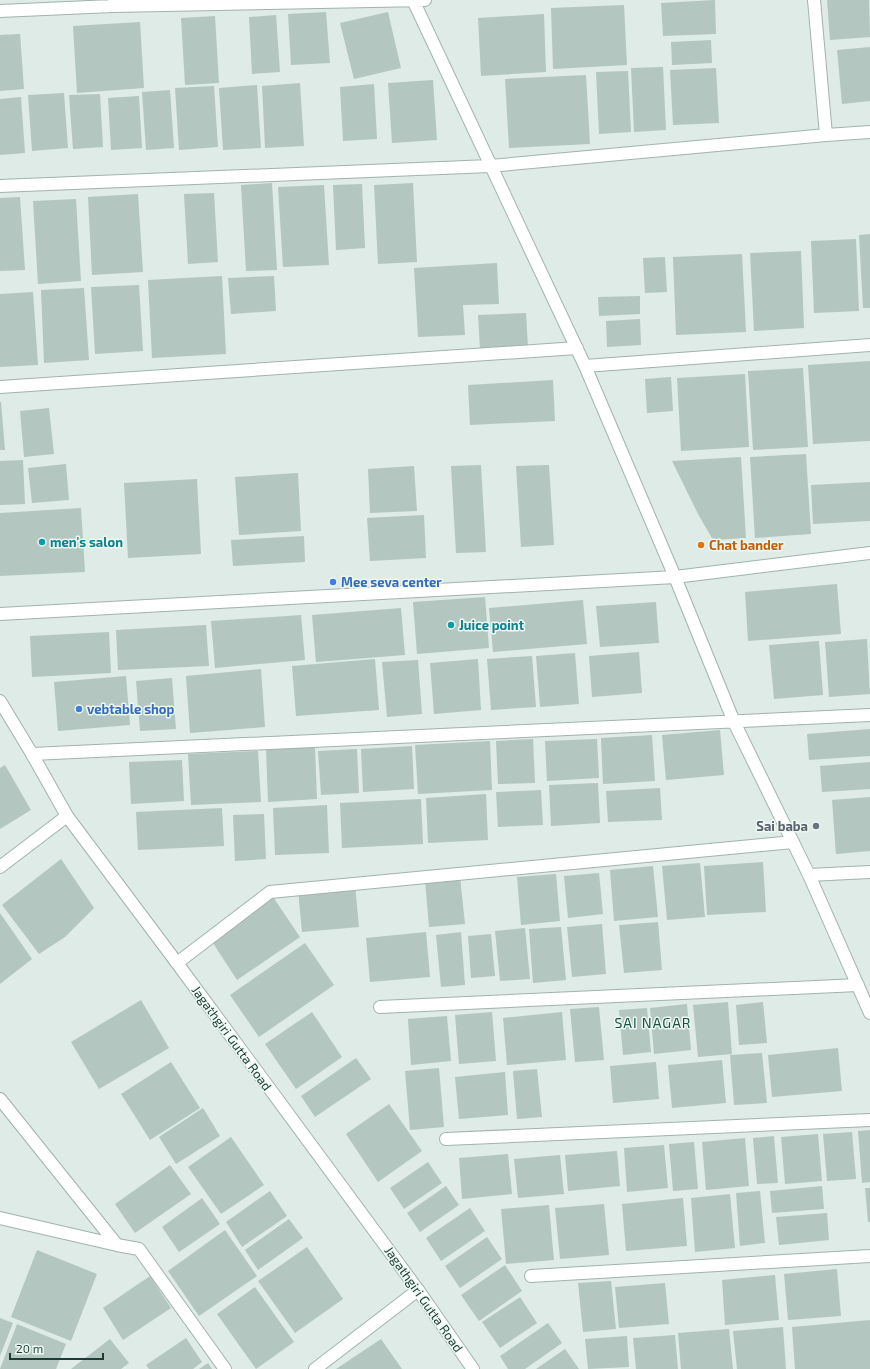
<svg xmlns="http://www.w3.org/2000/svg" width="870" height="1369" font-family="'Exo 2',sans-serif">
<rect width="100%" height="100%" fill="#deebe6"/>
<path fill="#b3c6bf" d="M715,0L716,34L663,36L661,3Z
M827,0H869L870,37L830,40Z
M624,5L627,65L553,69L551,8Z
M326,12L330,63L291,65L288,14Z
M388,12L401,68L354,79L340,23Z
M544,14L546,72L481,76L478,18Z
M276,15L280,72L252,74L249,17Z
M215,16L219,83L185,85L181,18Z
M140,22L144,88L77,93L73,26Z
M20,34L24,89L0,91V35Z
M711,40L712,63L672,65L671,42Z
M870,47V101L842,104L837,50Z
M663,67L666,130L634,132L631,68Z
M716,68L719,123L673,125L670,70Z
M628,71L631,132L599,134L596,72Z
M586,75L590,144L509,148L505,79Z
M433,80L437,140L392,143L388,83Z
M300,83L304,146L265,148L262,86Z
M374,84L377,139L343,141L340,87Z
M257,85L261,148L223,150L219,88Z
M214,86L218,147L179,150L175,88Z
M170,90L174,148L146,150L142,92Z
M64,93L68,148L32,151L28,95Z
M100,94L103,147L73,149L69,95Z
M139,96L142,148L111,150L108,98Z
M21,97L25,153L0,155V99Z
M272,183L277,270L246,271L241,185Z
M413,183L417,262L378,264L374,185Z
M362,184L365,248L336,250L333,185Z
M324,185L329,265L283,267L278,187Z
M214,193L218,262L188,264L184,194Z
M138,194L143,272L92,275L88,197Z
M20,197L25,270L0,271V198Z
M76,199L81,281L38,284L33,201Z
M870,234V308H863L859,235Z
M856,239L859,311L814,313L811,241Z
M801,251L804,328L754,331L750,253Z
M742,254L746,332L676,335L673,257Z
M665,257L667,292L645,293L643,258Z
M497,263L499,304L463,305L465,335L418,337L414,268Z
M222,276L226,354L152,358L148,280Z
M274,276L276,311L231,314L228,278Z
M139,285L143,351L95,354L91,287Z
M84,288L89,360L44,363L41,290Z
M33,292L38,365L0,367V294Z
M640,296V314L599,316L598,297Z
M526,313L528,347L480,350L478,315Z
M640,319L641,345L607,347L606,321Z
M870,361V441L813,444L808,365Z
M803,368L808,447L753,450L748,371Z
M745,374L749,447L681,451L677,378Z
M671,377L673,411L647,413L645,379Z
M553,380L555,421L470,425L468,385Z
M0,402H1L5,450H0Z
M49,408L54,454L24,457L20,411Z
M806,454L811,534L755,538L750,457Z
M741,457L746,538L713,540L698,514L672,461Z
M23,460L25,504L0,505V461Z
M66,464L69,500L32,503L28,468Z
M481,465L486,552L456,553L451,466Z
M549,465L554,545L521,547L516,466Z
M414,466L417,511L370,513L368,469Z
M298,473L301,531L239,535L235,477Z
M197,479L201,554L128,558L124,483Z
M870,482V521L813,524L811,485Z
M81,508L85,572L0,576V513Z
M424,515L426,558L370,561L367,518Z
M304,536L305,562L233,566L231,540Z
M837,584L841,634L748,641L745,592Z
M485,597L489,648L417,654L413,602Z
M583,600L587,644L493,652L489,608Z
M656,602L659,643L600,647L596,606Z
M401,608L405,655L316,662L312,615Z
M301,615L305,660L215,668L211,621Z
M206,625L209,666L118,670L116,630Z
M109,632L111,673L32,677L30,636Z
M867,639L870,694L829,697L825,642Z
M819,641L823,695L774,699L769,645Z
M639,652L642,693L592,697L589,656Z
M575,653L579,704L540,707L536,656Z
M532,656L536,707L491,710L487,659Z
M375,659L379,710L296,716L292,666Z
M478,659L481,710L434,714L430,663Z
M418,660L422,714L387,717L382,662Z
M261,669L265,727L190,733L186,676Z
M126,676L130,725L58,731L54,682Z
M172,678L176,729L140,731L136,681Z
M870,729V756L809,760L807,734Z
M720,730L724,775L666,780L662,735Z
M652,735L655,781L603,784L601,738Z
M533,739L535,783L498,784L496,741Z
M597,739L599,778L547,781L545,741Z
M490,741L492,790L418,794L415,745Z
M412,746L414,789L363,792L361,749Z
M315,747L317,799L268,802L266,749Z
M357,749L359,793L321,795L318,751Z
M258,751L261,802L191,805L188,754Z
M182,760L184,801L131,804L129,762Z
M870,762V789L822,792L820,766Z
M5,765L31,810L0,829V768Z
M598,783L600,823L551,826L549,785Z
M660,788L662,820L608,822L606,791Z
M541,790L543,825L498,827L496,792Z
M486,794L488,840L428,843L426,798Z
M870,797V851L836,854L832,800Z
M421,799L423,844L342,848L340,803Z
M327,805L329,853L275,855L273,808Z
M222,808L224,846L138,850L136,812Z
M264,814L266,859L235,861L233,815Z
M61,859L94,908L65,937L39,954L2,905Z
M763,862L766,912L707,915L704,866Z
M700,863L705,917L667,920L662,866Z
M653,866L658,917L614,921L610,870Z
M599,873L603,914L568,918L564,876Z
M556,874L560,921L521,925L517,877Z
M460,877L465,924L429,927L425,880Z
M355,885L359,927L302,932L298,890Z
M273,897L300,937L237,980L211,940Z
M0,913L32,959L0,984Z
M658,922L662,970L624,973L619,925Z
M602,924L606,974L572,977L567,927Z
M561,927L566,980L533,983L529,929Z
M525,928L530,979L500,981L495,931Z
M426,932L430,977L370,982L366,938Z
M461,932L465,985L441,987L436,935Z
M491,934L495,976L471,978L468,936Z
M305,943L334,985L259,1037L230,995Z
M141,1000L169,1048L99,1089L71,1042Z
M728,1002L732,1054L698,1057L693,1005Z
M763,1002L767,1043L739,1045L736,1005Z
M687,1004L691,1050L654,1054L650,1008Z
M599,1007L604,1060L575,1062L570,1009Z
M647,1008L651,1052L623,1055L619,1010Z
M312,1012L342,1057L296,1089L265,1044Z
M492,1012L496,1061L459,1064L455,1015Z
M562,1012L566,1060L507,1065L503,1018Z
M447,1016L451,1061L411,1065L408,1019Z
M838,1048L842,1091L772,1097L768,1055Z
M762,1053L767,1103L734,1105L730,1055Z
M356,1058L371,1079L315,1117L301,1096Z
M722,1060L726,1103L672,1108L668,1065Z
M171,1062L200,1108L150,1140L121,1094Z
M656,1062L659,1099L613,1103L610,1066Z
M439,1068L444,1127L410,1130L405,1071Z
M537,1069L542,1117L517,1119L513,1071Z
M505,1072L508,1115L459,1119L455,1077Z
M389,1104L422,1151L378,1182L346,1134Z
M203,1108L220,1136L176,1164L159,1137Z
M870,1130V1182L862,1183L858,1131Z
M852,1132L856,1179L827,1181L823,1134Z
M818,1134L822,1181L785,1184L781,1137Z
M774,1136L778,1183L757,1184L753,1138Z
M231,1137L264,1185L221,1214L188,1167Z
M745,1138L749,1186L706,1190L702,1142Z
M694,1142L698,1189L673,1191L669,1144Z
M664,1145L668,1188L627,1192L624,1148Z
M617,1151L620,1186L568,1191L565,1155Z
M508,1154L512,1194L462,1199L459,1158Z
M560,1155L564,1194L518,1198L514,1159Z
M428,1162L442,1183L404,1209L390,1188Z
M170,1165L191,1194L135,1233L115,1204Z
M446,1186L459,1205L420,1232L407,1213Z
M822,1186L824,1209L772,1213L770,1191Z
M865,1188H870V1222H868Z
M270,1191L287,1216L242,1247L226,1222Z
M760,1191L765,1243L740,1246L736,1193Z
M730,1194L735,1248L695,1252L691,1198Z
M202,1198L220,1224L179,1252L162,1227Z
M683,1198L687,1246L626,1251L622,1204Z
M604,1204L609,1255L560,1259L555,1208Z
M549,1205L554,1260L506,1264L501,1209Z
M470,1208L485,1231L441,1261L426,1238Z
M827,1213L829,1240L779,1245L776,1217Z
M289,1219L303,1238L258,1270L245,1250Z
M225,1230L257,1276L199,1316L168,1271Z
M487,1237L502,1259L460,1288L445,1266Z
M307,1247L343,1299L295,1333L258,1281Z
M37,1250L97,1274L71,1341L11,1317Z
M505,1265L522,1291L479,1321L461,1295Z
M837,1269L841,1316L788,1320L784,1274Z
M775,1275L779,1320L725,1325L722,1280Z
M150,1276L171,1308L123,1340L103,1308Z
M611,1281L616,1329L583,1332L578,1283Z
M665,1283L669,1324L619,1328L615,1287Z
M255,1287L294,1342L256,1369L217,1314Z
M520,1297L537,1323L500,1348L482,1322Z
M0,1318L13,1323L0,1356Z
M870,1320V1369H795L792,1327Z
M548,1323L562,1343L525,1369H508L500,1356Z
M17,1324L66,1344L56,1369H0Z
M783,1327L786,1369H737L733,1331Z
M729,1329L733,1369H681L678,1333Z
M675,1335L678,1369H636L633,1338Z
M627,1336L629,1367L588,1369L585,1339Z
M186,1338L202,1362L193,1369H149L146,1365Z
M110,1339L129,1363L121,1369H71Z
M381,1339L402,1369H336Z
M565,1349L579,1369H536Z
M208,1363L212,1369H199Z"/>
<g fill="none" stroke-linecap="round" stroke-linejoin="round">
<g stroke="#a1b3ad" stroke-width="14">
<path id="minor" d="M115,0L112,6L425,0
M413,0L585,366L675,577L734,722L809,875L870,1013
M814,0L826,135
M0,11L112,6
M0,186L490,166L826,135L870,132
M585,366L870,345
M0,387L577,348
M0,614L675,577L870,553
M32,754L870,715
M0,867L67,816
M809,875L870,872
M177,963L270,892L793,842
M380,1007L858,985
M0,1099L117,1245L139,1249L225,1369
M446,1139L870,1120
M0,1218L117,1245
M531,1276L870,1256
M315,1369L418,1290"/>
</g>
<g stroke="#a1b3ad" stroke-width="14">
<path id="tertiary" d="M0,701L32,754L67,816L177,963L418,1290L473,1369"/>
</g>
<use href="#minor" stroke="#fff" stroke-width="12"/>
<use href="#tertiary" stroke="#fff" stroke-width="12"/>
</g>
<g fill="#0f9aa8" stroke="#eef8f3" stroke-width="1.5">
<circle cx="42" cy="542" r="4"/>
<circle cx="451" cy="625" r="4"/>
</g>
<circle fill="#e8710a" stroke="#eef8f3" stroke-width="1.5" cx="701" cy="545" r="4"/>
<g fill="#3f7fe0" stroke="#eef8f3" stroke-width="1.5">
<circle cx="333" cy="582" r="4"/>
<circle cx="79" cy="709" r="4"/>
</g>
<circle fill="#6b7280" stroke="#eef8f3" stroke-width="1.5" cx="816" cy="826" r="4"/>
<g text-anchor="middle" stroke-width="3" stroke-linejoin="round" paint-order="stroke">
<g font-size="13" font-weight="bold" fill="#0d838f" stroke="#eef8f3" text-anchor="start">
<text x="50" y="547">men's salon</text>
<text x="459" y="630">Juice point</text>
</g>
<g font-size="13" font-weight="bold" fill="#c56008" stroke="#eef8f3" text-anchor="start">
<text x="709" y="550">Chat bander</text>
</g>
<g font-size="13" font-weight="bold" fill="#366cbe" stroke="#eef8f3" text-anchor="start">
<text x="341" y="587">Mee seva center</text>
<text x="87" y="714">vebtable shop</text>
</g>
<g font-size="13" font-weight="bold" fill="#5b616d" stroke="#eef8f3" text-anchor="end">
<text x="808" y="831">Sai baba</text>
</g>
<g font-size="13" fill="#1e3c35" stroke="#eef8f3">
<text transform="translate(232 1038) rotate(54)" y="5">Jagathgiri Gutta Road</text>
<text transform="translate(424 1299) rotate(55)" y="5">Jagathgiri Gutta Road</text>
</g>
<g font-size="14" letter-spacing="1" fill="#185044" stroke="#eef8f3">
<text x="653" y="1028">SAI NAGAR</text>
</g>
</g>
<path d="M10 1353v6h93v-6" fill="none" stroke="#1e3c35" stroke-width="2"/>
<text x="16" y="1353" font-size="12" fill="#1e3c35" stroke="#eef8f3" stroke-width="3" paint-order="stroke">20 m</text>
</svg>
